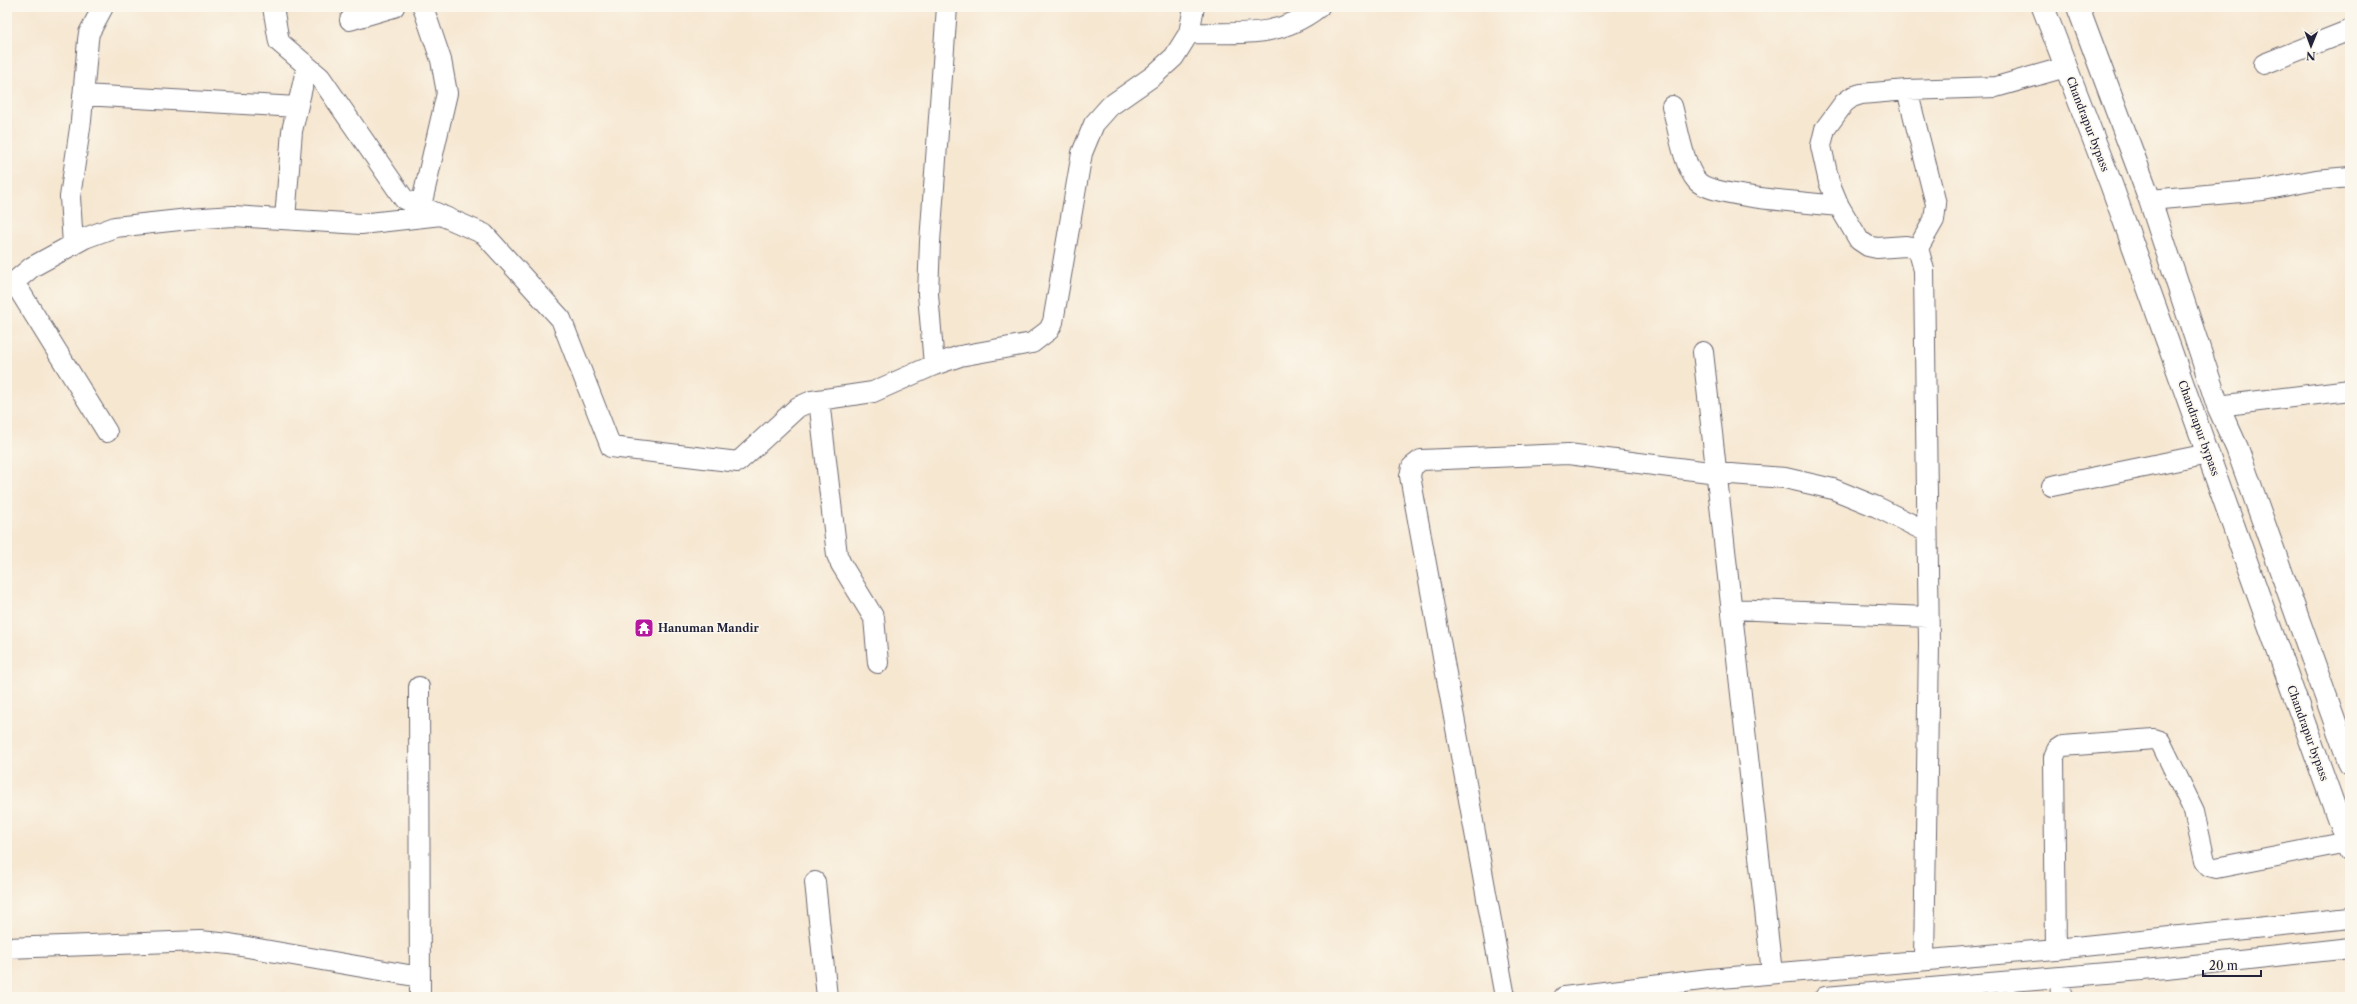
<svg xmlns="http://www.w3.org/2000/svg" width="2357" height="1004" font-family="'Libre Caslon Text',serif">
<rect width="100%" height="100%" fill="#fbf7ec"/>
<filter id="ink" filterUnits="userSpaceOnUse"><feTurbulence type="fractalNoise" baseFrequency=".025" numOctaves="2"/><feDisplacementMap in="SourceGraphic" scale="8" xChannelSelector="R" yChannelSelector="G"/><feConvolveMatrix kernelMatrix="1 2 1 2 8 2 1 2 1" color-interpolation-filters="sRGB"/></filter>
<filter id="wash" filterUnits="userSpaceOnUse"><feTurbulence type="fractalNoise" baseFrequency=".012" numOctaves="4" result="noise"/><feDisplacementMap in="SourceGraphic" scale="16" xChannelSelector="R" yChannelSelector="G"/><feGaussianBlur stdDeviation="0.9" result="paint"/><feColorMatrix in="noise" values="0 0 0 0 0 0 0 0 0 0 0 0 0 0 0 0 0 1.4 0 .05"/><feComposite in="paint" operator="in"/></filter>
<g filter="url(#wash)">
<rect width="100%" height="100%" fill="#f6e7d1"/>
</g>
<g filter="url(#ink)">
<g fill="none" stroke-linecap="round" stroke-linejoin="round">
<g stroke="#6c6770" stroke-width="22">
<path id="minor" d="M273,7L279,42L320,77L404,199L484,234L561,319L611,447L738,462L798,407L812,401L873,392L934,365L960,356L1032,343L1049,330L1053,322L1082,153L1094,124L1110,106L1153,76L1174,57L1189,33L1194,7
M350,20L394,7
M1189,33C1238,33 1279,39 1319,7
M2264,64L2350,30
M1907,90L1936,204L1934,220L1918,248
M83,95L297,107
M1672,106C1678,127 1683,165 1697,181C1710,197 1814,203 1839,206
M2150,200L2263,190L2316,180L2350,177
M421,206L447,93L441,60L423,7
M285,219L292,131L307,66
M73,245L70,197L81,121L88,40L89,33L103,7
M14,282L107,432
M7,288L32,267L85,238L115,227L189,219L233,216L361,224L441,215
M1703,352L1772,973
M934,365L928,294L930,242L947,7
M819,400L837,555L841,564L874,618L878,663
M2218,406L2350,390
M2052,486L2208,454
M1732,609L1928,617
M419,687L420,997
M815,882L827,997
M7,948L200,941L230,944L420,977
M2056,949L2054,757L2057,750L2063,746L2154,739L2160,741L2194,811L2205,861L2209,866L2216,868L2347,842
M1924,960L1929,644L1924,270L1918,248L1906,246L1877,248L1868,246L1859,240L1839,206L1829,182L1821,146L1825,129L1844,103L1852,97L1861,94L1907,90L1996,87L2066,67
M2060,977L2061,997
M1505,997L1410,476L1412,467L1421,460L1568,454L1717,473L1785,478L1833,489L1877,507L1927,532
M1564,997L1709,979L2056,949L2350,918
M1825,997L2166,968L2350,948"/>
</g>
<g stroke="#6c6770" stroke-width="24">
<path id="highway" d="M2043,7L2111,184L2350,851
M2078,7L2150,200L2218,406L2237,448L2350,764"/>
</g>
<use href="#minor" stroke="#fff" stroke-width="20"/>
<use href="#highway" stroke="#fff" stroke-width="22"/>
</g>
</g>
<defs>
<g id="temple-square" transform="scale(1)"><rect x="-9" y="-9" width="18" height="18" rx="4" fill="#b5179e" stroke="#fbf7ec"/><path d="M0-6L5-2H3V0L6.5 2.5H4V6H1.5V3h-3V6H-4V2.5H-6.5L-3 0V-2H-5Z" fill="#fff"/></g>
</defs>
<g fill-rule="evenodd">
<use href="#temple-square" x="644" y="628"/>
</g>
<g text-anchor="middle" stroke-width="3.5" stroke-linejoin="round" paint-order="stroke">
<g font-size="11" fill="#22223b" stroke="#fbf7ec">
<text transform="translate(2088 124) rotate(69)" y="4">Chandrapur bypass</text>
<text transform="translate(2199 428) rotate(70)" y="4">Chandrapur bypass</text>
<text transform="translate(2308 733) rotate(70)" y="4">Chandrapur bypass</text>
</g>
<g font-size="11" font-weight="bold" fill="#22223b" stroke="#fbf7ec" text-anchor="start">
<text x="658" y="632">Hanuman Mandir</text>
</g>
</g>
<rect width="2357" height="1004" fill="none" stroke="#fbf7ec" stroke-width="24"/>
<g transform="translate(2311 46) rotate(181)" stroke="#fbf7ec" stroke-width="3" paint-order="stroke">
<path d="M0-3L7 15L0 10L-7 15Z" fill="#22223b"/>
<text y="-6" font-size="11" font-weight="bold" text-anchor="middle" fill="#22223b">N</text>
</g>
<path d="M2203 970v6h58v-6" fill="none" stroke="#22223b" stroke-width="2"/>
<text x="2209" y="970" font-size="12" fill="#22223b" stroke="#fbf7ec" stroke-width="3" paint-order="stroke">20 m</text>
</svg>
